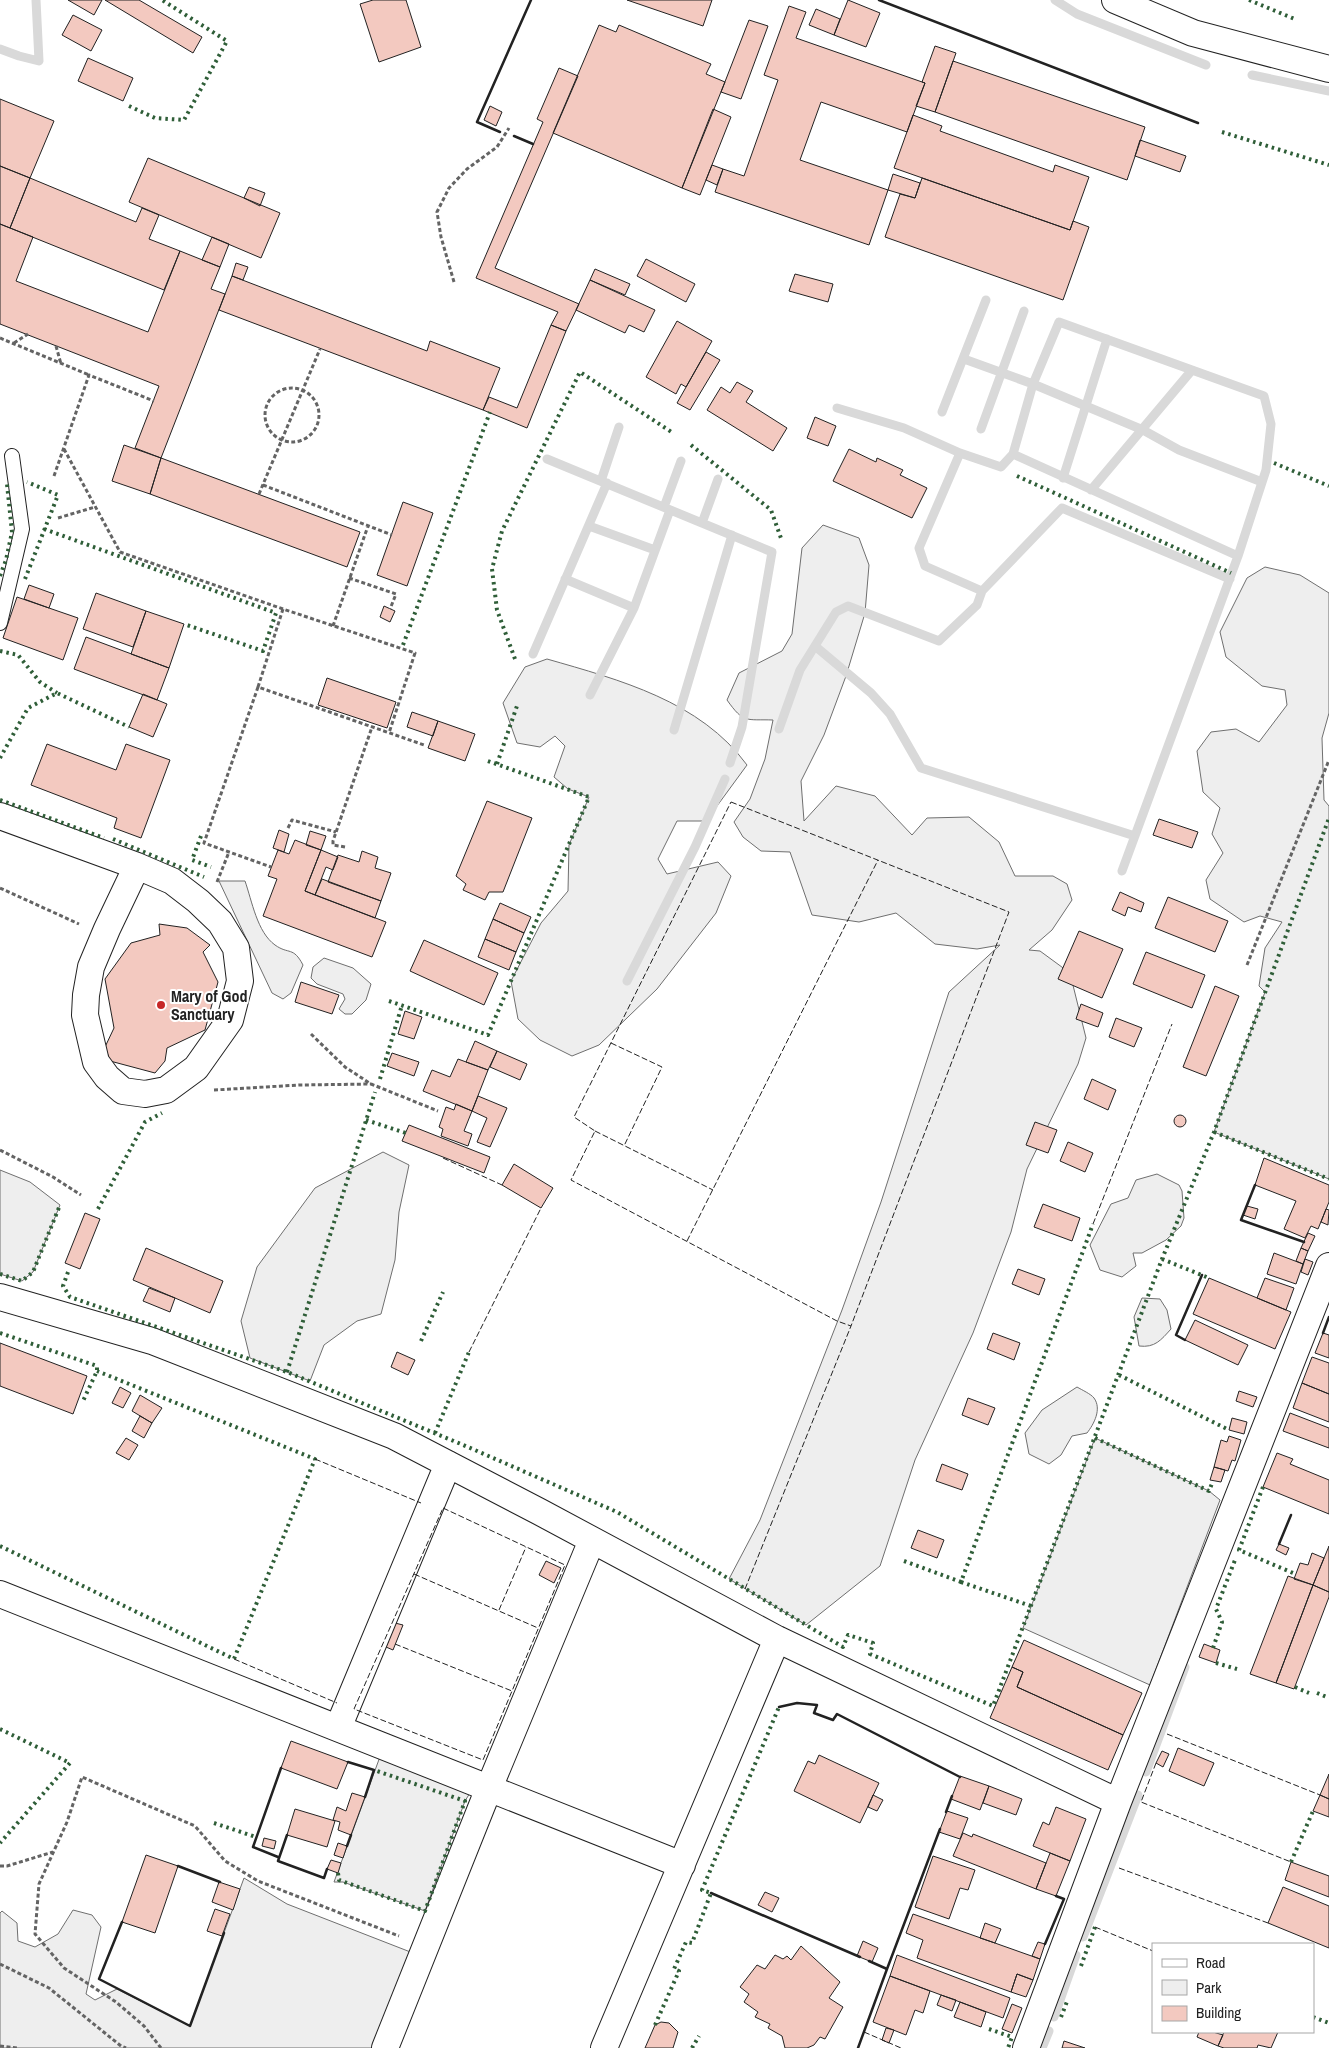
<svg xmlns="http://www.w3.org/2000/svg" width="1329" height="2048" font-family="'Archivo Narrow',sans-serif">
<rect width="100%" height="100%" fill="#fff"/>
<path fill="#eee" stroke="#6f6f6f" d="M823,525L859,538L869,565L865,613L846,676L824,735L801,781L804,821L836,786L875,796L912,835L927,818L969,817L999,842L1015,876H1053L1067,884L1072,900L1052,930L1029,950L1040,951L1070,973L1086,1038L1078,1064L1027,1169L1011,1232L973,1333L915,1460L880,1566L806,1625L729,1579L760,1520L842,1310L881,1202L949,992L1000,945L977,949L935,944L896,913L859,922L812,915L790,852L761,851L743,837L734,822L750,799L765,759L773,720C746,719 744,724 727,700L739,673L782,651L792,634L802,548Z
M1265,567L1300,575L1329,593V713L1322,738L1324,800L1329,806V1179L1214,1132L1265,992L1259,986L1265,948L1282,922L1260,916L1244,922L1210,899L1206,880L1223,853L1212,834L1220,808L1203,792L1197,751L1211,732L1236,729L1259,742L1287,705L1285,690L1262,686L1226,657L1220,632L1247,578Z
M547,659C620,680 700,701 747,765L706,821H677L658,859L667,874L718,862L731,876L716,913L657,989L599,1045L572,1056L540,1040L518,1019L511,981L541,923L568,891L569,845L589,797L568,789L554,777L565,746L555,736L540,747L517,743L503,703L525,667Z
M219,881H245C252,901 257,932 275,945C289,955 293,946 303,965L291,993L283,999L272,993Z
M324,958L353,968L371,984L366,1000L352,1014H345L339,1009L345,999L343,994L317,984L311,978L313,967Z
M383,1152L409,1165L399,1212L395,1260L381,1314L357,1321L324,1345L310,1381L250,1358L241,1321L257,1267L315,1188Z
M0,1170L30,1182L60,1205L33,1272L22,1281L0,1274Z
M1157,1174L1179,1185L1182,1191L1184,1218L1181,1226L1166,1240L1142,1253H1133L1136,1266L1122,1277L1100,1270L1090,1245L1111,1204L1128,1198L1136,1180Z
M1142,1298L1160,1299L1167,1310L1171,1329C1161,1340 1155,1348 1139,1346L1134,1317Z
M1077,1387C1082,1390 1091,1394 1094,1398C1102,1409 1094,1424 1087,1433L1072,1436L1061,1455L1049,1464L1029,1454L1025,1433L1042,1410Z
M1095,1438L1209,1491L1220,1500L1150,1685L1023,1628Z
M381,1754L473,1788L465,1801L425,1911L343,1882H334Z
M244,1878L287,1904L413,1953L372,2048H0V1913L2,1911L17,1923L18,1941L35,1947L58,1934L73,1910L92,1915L101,1927L86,1994L95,2000L117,1989L190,2026Z"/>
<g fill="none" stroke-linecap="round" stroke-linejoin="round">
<path stroke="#d9d9d9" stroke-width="9" d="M1055,0L1077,14L1206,65
M0,49L19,56L39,61L36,0
M1252,75L1329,91
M964,359L1033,384L1143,430L1179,450L1262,482
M837,408L904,428L960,453L1001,467L1013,454L1033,384L1059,322L1264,396L1271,424L1266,470L1238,556L1122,871
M942,412L986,300
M981,429L1024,311
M1013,454L1238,556
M547,459L772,552L742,727L730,763
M1063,478L1107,339
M601,481L619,427
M1091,490L1192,370
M664,507L681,461
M702,523L718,479
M589,526L655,550
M565,579L634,608
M982,591L1062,508L1230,579
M815,646L871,693L890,714L921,768L1135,836
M533,654L607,483
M590,695L634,608L670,510
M779,729L800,670L836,612L848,606L939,641L977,605L982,591L925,566L919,548L960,453
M674,730L732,535
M627,981L695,847L725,779
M1146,1772L1185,1667
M1083,1937L1138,1795
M1054,2017L1076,1955
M1042,2048L1049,2031"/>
</g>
<path fill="#f3c9c0" stroke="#222" d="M68,0H102L94,15Z
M105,0H139L202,37L193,53Z
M373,0H406L421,47L379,62L360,4Z
M627,0H712L703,26Z
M848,0L880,13L866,47L834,35Z
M789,6L806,12L796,38L925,83L907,132L821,102L800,160L888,190L869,245L715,192L723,169L744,176L778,80L764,75Z
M816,9L840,19L834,35L809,25Z
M73,15L102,30L91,51L62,35Z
M749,20L768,26L741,99L721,92Z
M599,25L616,32L619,25L711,64L706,74L725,82L682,188L553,133Z
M935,46L956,53L935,112L916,106L925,83L922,82Z
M88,58L133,78L123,101L78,81Z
M953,61L1145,127L1127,180L935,112Z
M559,68L578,76L495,268L579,304L566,331L551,325L558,312L476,278L543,122L537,119Z
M0,99L54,121L30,178L0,166Z
M490,106L502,112L496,126L484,120Z
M713,109L731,117L700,195L682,188Z
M913,115L942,126L940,131L1053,172L1055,165L1089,177L1070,230L894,168Z
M1140,140L1186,156L1180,172L1135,156Z
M148,158L280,213L261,258L129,202Z
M712,165L723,169L717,185L706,180Z
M0,166L30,178L10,228L0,224Z
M893,174L920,183L915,198L888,190Z
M30,178L136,222L142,208L159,215L149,239L180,251L164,290L10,228Z
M922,178L1070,230L1073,221L1089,227L1063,300L885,237L900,194L915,198Z
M249,187L265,193L260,206L244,198Z
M0,224L33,237L16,281L148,332L180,251L220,267L211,289L225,294L161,458L135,448L159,386L0,324Z
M212,237L229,244L220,267L202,260Z
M646,259L695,284L686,302L637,276Z
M236,263L248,267L243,280L232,276Z
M595,269L630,284L625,295L590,280Z
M795,274L833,284L828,302L789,291Z
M232,276L427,351L430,341L500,368L483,410L219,310Z
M590,280L655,310L644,332L629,325L625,333L576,310Z
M677,321L712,341L686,387L681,384L676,394L646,377Z
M551,325L566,331L527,428L483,410L489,397L517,408Z
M706,352L720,360L690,410L677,403Z
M737,382L753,391L746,402L787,428L773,451L707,410L721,387L730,393Z
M815,417L836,426L828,446L807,438Z
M124,445L161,458L150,494L112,481Z
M849,449L876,462L877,458L903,470L900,475L927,488L912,518L833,481Z
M161,458L360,532L347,567L150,494Z
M403,502L433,513L407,586L377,575Z
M29,585L54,594L49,608L24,599Z
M96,593L146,611L133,647L83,629Z
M17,597L78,618L63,660L3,638Z
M384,606L395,611L390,622L380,617Z
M146,611L184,624L169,668L131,654Z
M86,637L169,668L157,700L74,669Z
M327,678L396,702L387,728L318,705Z
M143,694L167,704L153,737L129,727Z
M412,712L438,721L433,736L407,727Z
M438,721L475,734L465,761L428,748Z
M47,744L116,770L126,744L170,760L141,838L114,828L117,818L31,785Z
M487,801L532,818L503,892H489L485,900L463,890L466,884L456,876Z
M1159,819L1198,832L1192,848L1153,835Z
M279,830L289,834L284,852L273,848Z
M310,831L326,836L321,850L306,845Z
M295,840L321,850L305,891L386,922L372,957L263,916L277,879L268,876L278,850L289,854Z
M321,850L338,857L333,870L326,867L315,895L305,891Z
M362,851L378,857L375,868L391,873L381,901L328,882L338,855L359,862Z
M322,879L381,901L375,918L315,895Z
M1120,892L1144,903L1141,912L1128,907L1125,916L1112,910Z
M1168,897L1228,921L1215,952L1155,928Z
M500,903L531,917L524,933L493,919Z
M493,919L524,933L516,952L485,939Z
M159,924L187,928L210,945L203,952L218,982L205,1030L167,1048L165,1061L155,1073L110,1061L105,1047L114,1028L105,979L131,943L160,935Z
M1079,931L1123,949L1102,998L1058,979Z
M485,939L516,952L509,970L478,957Z
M424,940L498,973L484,1005L410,971Z
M1146,952L1205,975L1192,1008L1133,984Z
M301,982L339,995L332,1014L295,1002Z
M1215,986L1239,996L1206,1076L1183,1067Z
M1081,1004L1103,1013L1098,1027L1076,1019Z
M405,1011L422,1017L414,1039L398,1034Z
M1116,1018L1142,1028L1134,1047L1109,1037Z
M475,1041L497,1051L488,1070L466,1062Z
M497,1051L527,1064L520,1080L490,1067Z
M392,1053L419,1062L414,1076L387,1066Z
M458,1059L488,1070L472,1111L423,1091L432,1070L450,1077Z
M1092,1079L1116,1090L1108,1110L1084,1099Z
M478,1096L507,1108L490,1147L477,1142L487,1118L472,1111Z
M456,1104L472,1111L464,1131L472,1134L468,1146L441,1136L443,1129L439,1127L446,1107L454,1110Z
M1174 1121a6 6 0 1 1 12 0a6 6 0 1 1-12 0Z
M1035,1122L1057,1130L1048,1153L1026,1145Z
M409,1125L490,1157L484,1173L402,1141Z
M1068,1142L1093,1153L1085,1172L1060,1161Z
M1264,1158L1329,1185V1202L1318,1229L1311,1226L1305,1238L1284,1229L1296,1201L1255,1185Z
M514,1164L553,1188L541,1208L502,1185Z
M1043,1204L1080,1218L1072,1241L1034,1227Z
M1247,1206L1258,1209L1255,1219L1243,1215Z
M1326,1209L1329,1210L1328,1225L1321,1222Z
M85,1213L100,1219L80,1269L65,1263Z
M1308,1233L1315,1236L1308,1251L1301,1248Z
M146,1248L223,1281L210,1313L133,1280Z
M1301,1248L1308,1251L1303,1264L1296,1261Z
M1274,1253L1303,1264L1296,1284L1267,1274Z
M1305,1259L1313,1262L1308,1275L1301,1272Z
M1018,1269L1045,1279L1039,1295L1012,1284Z
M1209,1278L1291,1312L1275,1349L1193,1314Z
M1265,1278L1294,1288L1286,1310L1257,1298Z
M149,1288L175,1298L170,1312L143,1301Z
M1195,1320L1248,1345L1238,1365L1185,1340Z
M993,1333L1020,1343L1014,1360L987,1349Z
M1323,1333L1329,1335V1358L1315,1353Z
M0,1343L87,1376L73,1414L0,1386Z
M397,1352L415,1360L408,1375L391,1367Z
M1312,1357L1329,1363V1394L1302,1383Z
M1302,1383L1329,1394V1422L1293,1408Z
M120,1387L131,1393L123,1408L112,1403Z
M1239,1391L1257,1397L1253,1407L1236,1401Z
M140,1395L162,1408L152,1423L132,1411Z
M968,1398L995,1408L988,1425L962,1415Z
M1290,1413L1329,1428V1448L1283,1431Z
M140,1416L152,1423L144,1438L132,1431Z
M1232,1418L1247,1422L1244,1434L1229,1430Z
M1229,1436L1241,1440L1235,1461L1232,1460L1228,1471L1214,1467L1221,1440L1227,1442Z
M126,1438L138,1445L129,1460L116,1453Z
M1277,1453L1293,1459L1290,1464L1329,1480V1514L1263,1487Z
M942,1464L968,1474L962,1490L936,1481Z
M1214,1467L1225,1470L1221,1482L1210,1480Z
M918,1530L944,1540L937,1558L911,1548Z
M1279,1544L1289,1548L1286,1555L1276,1550Z
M1329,1546V1592L1313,1585Z
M1312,1553L1324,1558L1313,1585L1294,1579L1300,1563L1308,1565Z
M546,1561L561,1568L554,1583L539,1575Z
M1288,1576L1313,1585L1276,1683L1250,1674Z
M1313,1585L1329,1592V1597L1294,1689L1276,1683Z
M395,1623L403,1625L393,1650L386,1647Z
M1024,1640L1142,1693L1123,1735L1017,1687L1023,1672L1012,1667Z
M1204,1644L1220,1650L1216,1663L1199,1657Z
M1012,1667L1023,1672L1017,1687L1123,1735L1108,1770L990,1718Z
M291,1741L348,1762L337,1789L281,1768Z
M1178,1748L1214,1763L1204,1786L1169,1771Z
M1162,1751L1169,1754L1163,1767L1156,1763Z
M819,1755L879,1783L860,1823L794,1791L808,1761L815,1764Z
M1329,1774V1799L1320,1795Z
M960,1776L989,1786L980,1810L951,1799Z
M989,1786L1022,1799L1016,1815L983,1803Z
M352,1793L365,1797L351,1835L338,1830L340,1822L333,1820L337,1807L346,1811Z
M873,1795L883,1800L877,1811L868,1807Z
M1320,1795L1329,1799V1817L1313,1811Z
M1056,1807L1086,1819L1070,1861L1033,1846L1043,1822L1049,1825Z
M295,1809L335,1821L327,1847L287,1835Z
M947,1811L968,1818L960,1839L939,1832Z
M963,1833L972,1837L973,1834L1046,1863L1036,1889L953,1856Z
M264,1838L276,1841L274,1849L262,1846Z
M338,1843L347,1846L343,1858L334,1855Z
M1050,1853L1070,1861L1056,1896L1036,1889Z
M146,1855L178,1866L155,1933L122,1922Z
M933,1856L975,1870L968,1890L960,1888L949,1919L915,1907Z
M331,1860L341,1863L338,1873L327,1869Z
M1291,1862L1329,1876V1897L1285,1880Z
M219,1882L240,1889L233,1910L212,1902Z
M1283,1887L1329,1906V1948L1268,1923Z
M765,1892L779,1898L772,1912L758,1905Z
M215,1909L230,1914L222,1936L207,1931Z
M913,1914L1040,1959L1033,1980L1017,1974L1011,1992L917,1958L923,1940L906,1933Z
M985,1923L1001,1929L995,1943L980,1938Z
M863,1941L878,1948L872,1962L857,1956Z
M1038,1942L1045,1944L1040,1959L1032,1956Z
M801,1946L840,1982L829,1998L843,2007L825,2039L820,2037L814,2045L807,2048H785L782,2036L768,2028L770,2024L755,2017L758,2012L744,2002L749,1994L740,1987L757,1965L765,1969L775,1955L783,1959L787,1956L791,1960Z
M897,1955L1010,1998L1003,2018L890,1976Z
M1017,1974L1033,1980L1026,1997L1011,1992Z
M890,1976L930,1991L923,2013L915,2010L906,2035L873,2022Z
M941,1995L956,2000L952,2011L937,2005Z
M960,2002L986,2012L981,2027L954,2017Z
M1012,2004L1022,2008L1012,2033L1002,2029Z
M661,2022L669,2023L678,2032L673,2048H645L655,2025Z
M886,2028L894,2030L889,2043L882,2040Z
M1199,2032H1213L1223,2035L1218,2046L1197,2037Z
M1224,2032H1278L1271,2048L1258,2045L1257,2048H1224L1218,2046Z
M1064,2041L1085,2048H1062Z"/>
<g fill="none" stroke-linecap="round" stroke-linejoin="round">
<g stroke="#222" stroke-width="16">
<path id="service" d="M0,623L22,529L12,456"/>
</g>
<g stroke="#222" stroke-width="28">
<path id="minor" d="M1115,0L1193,33L1329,69
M0,816L137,866
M137,866L172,881L198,901L220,922L236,948L240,981L230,1020L196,1068L166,1090L145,1094L123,1091L107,1077L96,1062L85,1015L86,995L91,967L107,929Z
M0,1297L152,1341L394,1436L540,1512L777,1639L1118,1802
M0,1594L682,1865
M338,1728L448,1464
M385,2048L489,1788L592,1540
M604,2048L777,1639
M1026,2048L1118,1802L1329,1266"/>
</g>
<path stroke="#646464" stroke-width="3" stroke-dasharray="4 2.5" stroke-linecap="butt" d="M454,282L441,237L437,212L449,188L467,169L497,147L509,128
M0,338L89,375
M14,343L28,334
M56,346L61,364
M265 415a27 27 0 1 1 54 0a27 27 0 1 1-54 0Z
M64,449L120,552L283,609L415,653L389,733
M54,476L89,375L154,401
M263,485L392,535
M259,494L320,349
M58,518L95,507
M349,578L396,594L390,609
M283,609L258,687L424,745
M333,626L368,526
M258,687L204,843L271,867
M288,828L292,820L336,832
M345,847L333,845V841L372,727
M217,882L229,852
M0,888L79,924
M1247,965L1329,760
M311,1034L345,1067L371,1084L438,1111
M214,1090L300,1085L371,1084
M0,1150L53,1177L81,1195
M0,1866H7L53,1852
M0,1964L49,1988L121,2046L126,2048
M0,2046L17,2048
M161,2048L144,2026L116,2002L64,1968L35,1934L39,1884L67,1822L82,1777L195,1826L225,1861L258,1881L399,1936"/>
<use href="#service" stroke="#fff" stroke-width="14"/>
<use href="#minor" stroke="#fff" stroke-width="26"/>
<path stroke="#2f5e38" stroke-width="4" stroke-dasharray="2.5 4" stroke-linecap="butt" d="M1249,0L1297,20
M129,106L155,118L184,120L227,41L162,0
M1222,132L1329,165
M691,445L771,510L782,541
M1274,463L1329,486
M1017,476L1231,573
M44,529L276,613L263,651L184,624
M0,576L6,560L12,532L7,484
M25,579L58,495L27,482
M403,645L490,412
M0,651L18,655L40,682L57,693
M515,659L497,610L492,569L502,531L580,372L673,433
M0,758L28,708L57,693L129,727
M497,764L518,703
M0,800L104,838
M201,836L192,860L211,867
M113,839L204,877
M389,1001L488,1035L589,797L485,760
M380,1079L402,1005
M366,1120L406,1133
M1214,1132L1329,1179
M98,1209L145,1122L162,1113
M1162,1259L1209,1278
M68,1272L63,1286L70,1297L287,1372L461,1444L617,1512L843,1647L848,1635L873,1643L870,1654L993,1706L1162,1259L1214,1132L1329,818
M0,1274L22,1281L33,1272L60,1205
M0,1333L97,1366V1371L83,1401
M421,1341L443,1292
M287,1372L375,1092
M1119,1375L1229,1430
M435,1433L469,1352
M1095,1438L1209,1491L1213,1481
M1263,1487L1239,1550L1293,1573
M0,1546L234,1659L315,1459L97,1371
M904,1561L961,1582L1093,1224
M961,1582L1031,1606
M1213,1648L1222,1622L1216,1609L1235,1560
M1216,1663L1237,1669
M1295,1687L1309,1693
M1317,1693L1329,1698
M0,1729L70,1763L0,1843
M214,1823L256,1837
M1291,1862L1313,1811
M338,1873L339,1880L425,1911L465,1801L374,1770
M1081,1966L1095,1927
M1061,2017L1068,1999
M1313,2017L1329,2023
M655,2025L679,1971L674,1969L686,1942L692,1943L711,1893L702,1890L779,1707
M989,2029L1012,2037L1008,2048
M692,2048L699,2036"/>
<path stroke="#222" stroke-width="1" stroke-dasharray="6 2.5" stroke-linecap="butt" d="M731,802L1009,912L851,1326L837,1321L571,1180L595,1131L574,1117Z
M611,1043L662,1067L624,1146
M595,1131L713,1190
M443,1158L502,1185
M1093,1224L1172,1024
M687,1241L878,860
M469,1352L541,1208
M315,1459L421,1503
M443,1508L565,1565L483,1760L354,1709Z
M414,1574L538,1628
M745,1589L851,1326
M499,1610L526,1547
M395,1644L512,1691
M234,1659L337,1703
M1167,1734L1320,1795
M1156,1763L1141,1802L1291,1862
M1119,1868L1268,1923
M1095,1927L1153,1951
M864,2032L901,2048"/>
<path stroke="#222" stroke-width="2.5" d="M879,0L1198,123
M500,132L477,122L531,0
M514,136L533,144
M1255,1185L1241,1220L1304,1242
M1323,1333L1329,1317
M1185,1340L1176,1335L1202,1275
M1279,1544L1291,1515
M779,1707L797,1703L817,1705L814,1713L833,1720L837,1714L960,1777
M348,1762L374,1770L365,1797
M946,1812L952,1796
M287,1835L278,1861L324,1878L327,1869
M347,1846L351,1835
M278,1857L253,1847L281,1768
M178,1866L220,1882
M711,1893L860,1957
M122,1922L99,1979L190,2026L224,1933
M1045,1944L1064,1899L1056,1896
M887,1969L940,1829
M858,2048L887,1969L869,1961"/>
</g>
<circle fill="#c62828" stroke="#fff" stroke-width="2" cx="161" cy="1005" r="5"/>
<g text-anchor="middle" stroke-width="4" stroke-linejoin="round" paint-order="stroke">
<g font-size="16" font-weight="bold" fill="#222" stroke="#fff" text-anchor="start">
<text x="171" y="1002">Mary of God<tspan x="171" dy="18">Sanctuary</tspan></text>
</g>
</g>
<rect x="1152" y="1943" width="162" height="90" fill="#ffffff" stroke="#a7a7a7"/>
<rect x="1162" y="1959" width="25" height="8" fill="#ffffff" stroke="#a7a7a7"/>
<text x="1196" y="1968" font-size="15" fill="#222222">Road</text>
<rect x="1162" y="1980" width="25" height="15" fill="#eeeeee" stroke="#a7a7a7"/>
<text x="1196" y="1993" font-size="15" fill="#222222">Park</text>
<rect x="1162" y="2006" width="25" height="15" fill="#f3c9c0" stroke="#a7a7a7"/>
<text x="1196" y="2018" font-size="15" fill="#222222">Building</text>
</svg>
